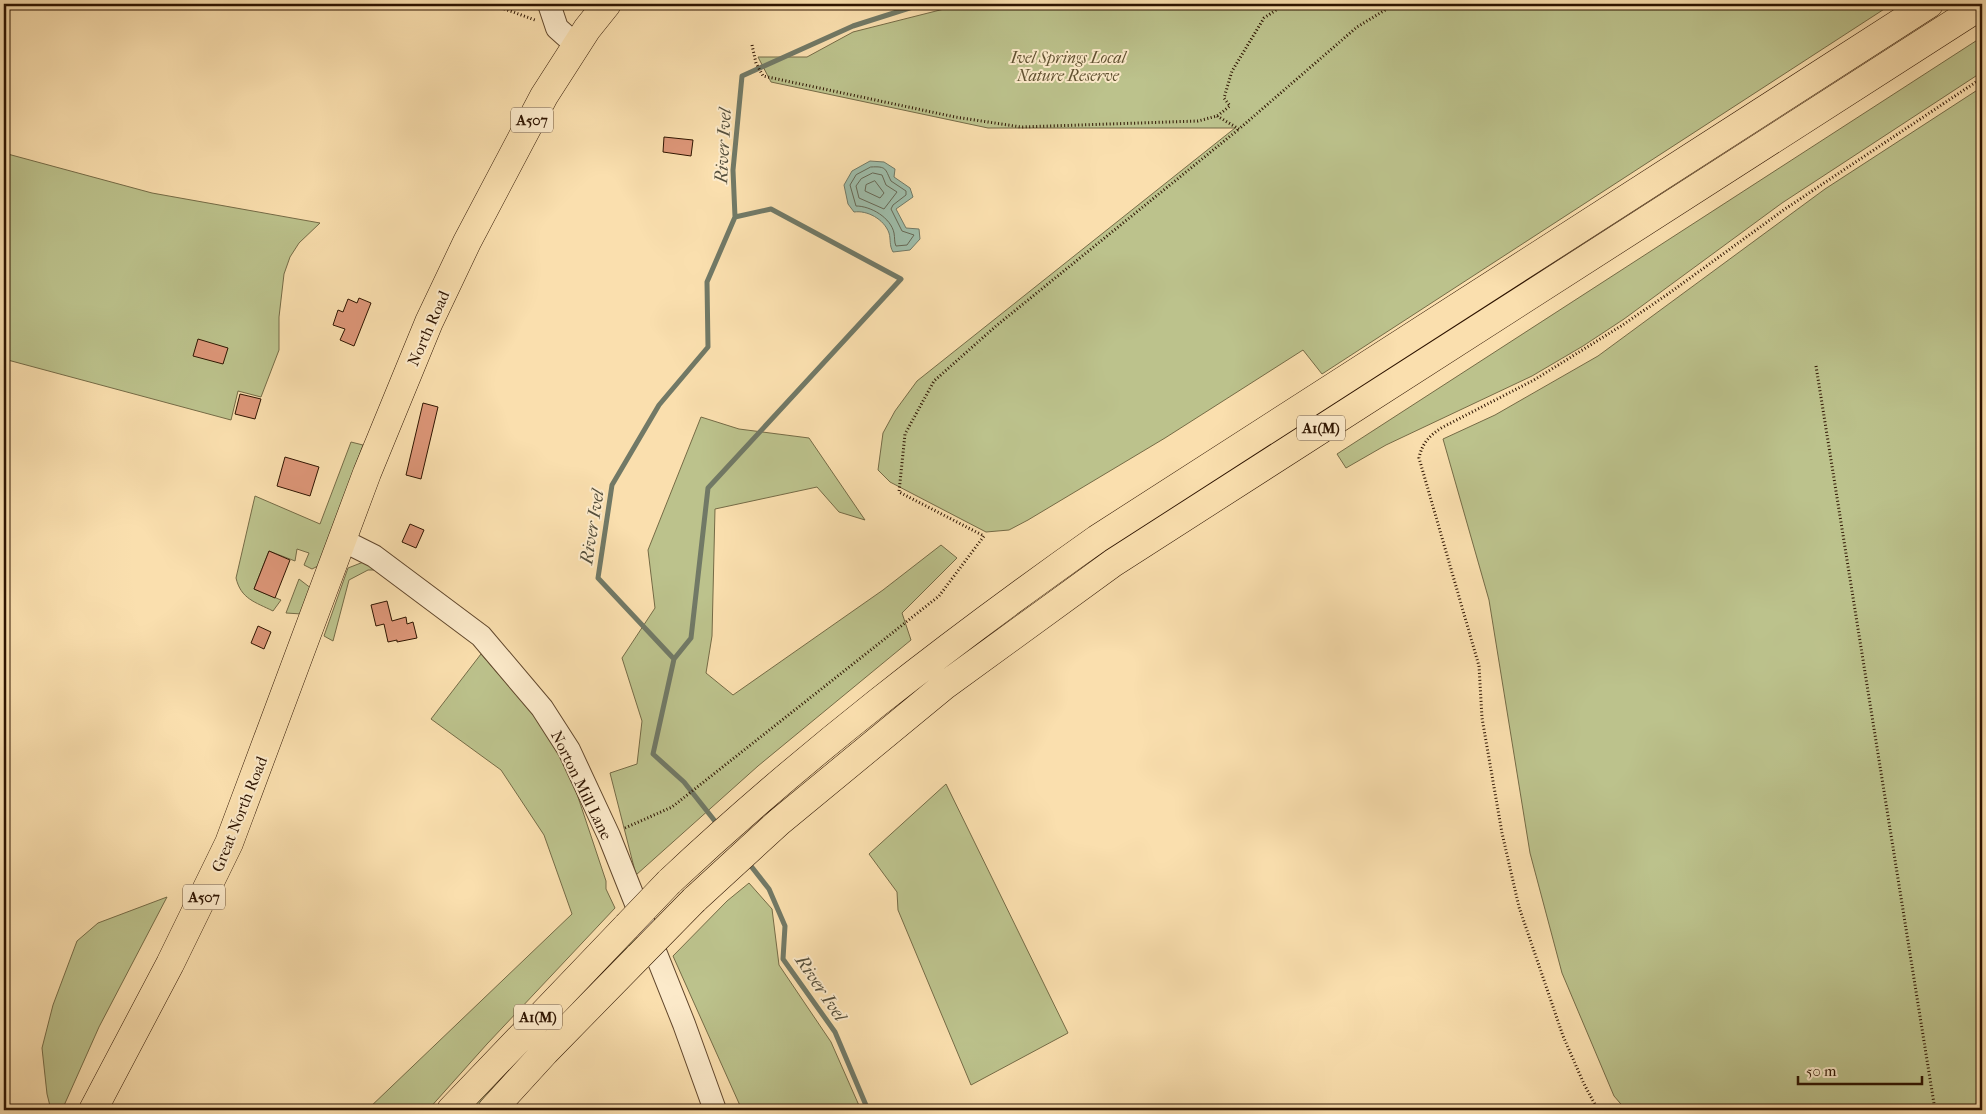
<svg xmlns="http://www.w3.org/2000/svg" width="1986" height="1114" font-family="'IM FELL French Canon',serif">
<rect width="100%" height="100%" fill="#fadfae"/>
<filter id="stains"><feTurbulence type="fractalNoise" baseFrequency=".004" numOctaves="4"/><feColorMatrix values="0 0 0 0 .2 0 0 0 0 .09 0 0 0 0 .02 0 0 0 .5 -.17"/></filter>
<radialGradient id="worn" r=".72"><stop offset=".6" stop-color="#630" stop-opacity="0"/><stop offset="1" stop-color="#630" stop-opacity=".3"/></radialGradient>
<path fill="#bcc28c" stroke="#756b46" d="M947,4H1892L1322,374L1303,350L1165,438L1028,520L1009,530L986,532L890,482L878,470L883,433L895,411L917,381L1235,128H988L771,82L758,57H807L853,32L944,9Z
M1982,37V72L1782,203L1624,319L1583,346L1532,376L1386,445L1346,468L1337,454Z
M1982,87V1110H1626L1614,1096L1562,973L1530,853L1489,600L1443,439L1495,415L1598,356L1825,189Z
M4,153L152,193L320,223L299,243L290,257L284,274L279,317V350L261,397L238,391L231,420L4,359Z
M701,417L739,429L809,438L865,520L839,512L817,487L715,509L712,636L706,673L733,695L883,590L941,545L957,558L902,613L911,640L758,766L636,875L610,773L637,764L642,721L622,658L655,608L648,550Z
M351,442L363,445L320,565L312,569L304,565L309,553L297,549L295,561L269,551L254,589L281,600L273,611C255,602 241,599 236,578L255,496L320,524Z
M366,561L375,570H368L349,580L333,641L324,636L348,568Z
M299,579L312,589L302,614L286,613Z
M481,654L545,728L564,755L606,881V889L615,908L487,1044L428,1110H367L572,914L544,835L501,770L431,719Z
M946,784L1068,1033L971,1085L898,910L897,892L869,854Z
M749,883L772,909L779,965L831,1042L861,1110H742L673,956L727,901Z
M167,897L99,1027L62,1110H51L47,1094L42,1048L53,1005L77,941L98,923Z
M632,935L637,941L477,1110H465Z"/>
<path fill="#9ebdaa" stroke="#717966" d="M870,161L884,162L895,169L894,177L910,188L913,197L896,209L906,228L919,229L920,239L910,250L893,252C889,245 891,240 889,233C884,219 867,210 854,212L848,204L844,185L852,171Z"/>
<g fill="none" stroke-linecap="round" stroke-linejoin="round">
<path stroke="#666855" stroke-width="1" d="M871,167C887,166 885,169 891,181L906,191V195L893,205L891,209L902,231L914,235L907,245L896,246C894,242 895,238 894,233C891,218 871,206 856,206L850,185L856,175Z
M873,173L882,175L886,185L897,192L884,209L859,198L856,186L861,179Z
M875,181L884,193L880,198L865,191L866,185Z"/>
<path stroke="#717966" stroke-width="5" d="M674,659L691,638L708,488L901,279L771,209L735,217
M718,825L684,782L653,754L674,659L598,578L612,485L659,405L708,347L707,282L735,217L733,170L742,76L853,26L922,4
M747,861L769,889L785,926L783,959L835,1032L868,1110"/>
</g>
<path fill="#dd9678" stroke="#2e1400" d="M664,137L693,140L691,156L663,152Z
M359,298L371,303L354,346L340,340L345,329L333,325L338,310L343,312L348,299L357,303Z
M198,339L228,348L223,364L193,356Z
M240,394L261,399L255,419L235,414Z
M423,403L438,407L421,479L406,475Z
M285,457L319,467L310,496L277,486Z
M410,524L424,530L416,548L402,542Z
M269,551L290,560L275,598L254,589Z
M387,601L392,621L406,617L407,624L413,622L417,638L397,642V640L388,642L384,624L376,626L371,605Z
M258,626L271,632L264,649L251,643Z"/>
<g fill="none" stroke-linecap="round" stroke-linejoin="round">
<g stroke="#61472c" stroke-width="24">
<path id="minor" d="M549,4L557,28L576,45
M342,540L374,556L481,636L542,708L569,750L609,836L684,1024L715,1110"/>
</g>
<g stroke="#2e1400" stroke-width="29">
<path id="major" d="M93,1110L170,964L229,843L367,473L429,322L467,242L544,96L587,29L607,4"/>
</g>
<g stroke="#2e1400" stroke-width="29">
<path id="highway" d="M669,882C803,756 947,645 1097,539L1929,4
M694,900L779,822L944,686L1113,563L1982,5
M451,1110L627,926
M492,1110L545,1052L639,956"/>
</g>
<path stroke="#2e1400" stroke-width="3" stroke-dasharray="1 2.5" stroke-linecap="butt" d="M491,4L535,20
M752,45L756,63L763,76L955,117L1021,127L1198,121L1217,116L1230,106L1224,98L1232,71L1264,18L1285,4
M1217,116L1239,129L1357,27L1395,4
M1816,366L1935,1110
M625,828L672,807L939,596L984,536L899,492L905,434L934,381L996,326L1239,129
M1598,1110L1584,1084L1563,1036L1519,907L1502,833L1482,718L1479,666L1419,458C1422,443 1430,435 1443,427L1534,380L1621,326L1668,294L1785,209L1982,78"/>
<use href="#minor" stroke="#fceaca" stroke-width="22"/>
<use href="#major" stroke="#fadfae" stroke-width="28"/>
<use href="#highway" stroke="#fadfae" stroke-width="28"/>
<g stroke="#2e1400" stroke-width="29" stroke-linecap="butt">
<path id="highway-bridge" d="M627,926L669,882
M639,956L694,900"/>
</g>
<use href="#highway-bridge" stroke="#fadfae" stroke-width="28"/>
</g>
<g text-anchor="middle" stroke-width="4" stroke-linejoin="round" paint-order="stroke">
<g fill="#fceaca" stroke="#6c543d" stroke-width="1">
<rect x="511" y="107.5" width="42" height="25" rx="4"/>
<rect x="1297" y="415.5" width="48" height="25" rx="4"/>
<rect x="183" y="884.5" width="42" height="25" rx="4"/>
<rect x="514" y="1004.5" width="48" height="25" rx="4"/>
</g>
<g font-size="15" font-weight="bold" fill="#2e1400">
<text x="532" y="125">A507</text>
<text x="1321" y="433">A1(M)</text>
<text x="204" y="902">A507</text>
<text x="538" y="1022">A1(M)</text>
</g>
<g font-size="16" font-style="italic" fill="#605131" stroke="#fceaca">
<text x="1068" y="63">Ivel Springs Local<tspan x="1068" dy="18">Nature Reserve</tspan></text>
</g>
<g font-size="16" fill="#2e1400" stroke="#fceaca">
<text transform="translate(428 328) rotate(-66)" y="6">North Road</text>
<text transform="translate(582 785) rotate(64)" y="6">Norton Mill Lane</text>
<text transform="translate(239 814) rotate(-68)" y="6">Great North Road</text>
</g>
<g font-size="18" font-style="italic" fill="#554f3c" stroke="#fceaca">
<text transform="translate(723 146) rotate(-87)" y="6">River Ivel</text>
<text transform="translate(592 527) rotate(-81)" y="6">River Ivel</text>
<text transform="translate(821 988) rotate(56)" y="6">River Ivel</text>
</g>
</g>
<rect width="1986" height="1114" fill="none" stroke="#fadfae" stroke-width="20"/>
<rect x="5" y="5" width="1976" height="1104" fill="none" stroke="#2e1400" stroke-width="2.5"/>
<rect x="10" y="10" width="1966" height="1094" fill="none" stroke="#2e1400"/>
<path d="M1798 1076v8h124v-8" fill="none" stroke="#2e1400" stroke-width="2.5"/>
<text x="1806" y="1076" font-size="15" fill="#2e1400" stroke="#fceaca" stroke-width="4" paint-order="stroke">50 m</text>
<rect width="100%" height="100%" filter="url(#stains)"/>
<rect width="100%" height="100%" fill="url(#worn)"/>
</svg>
